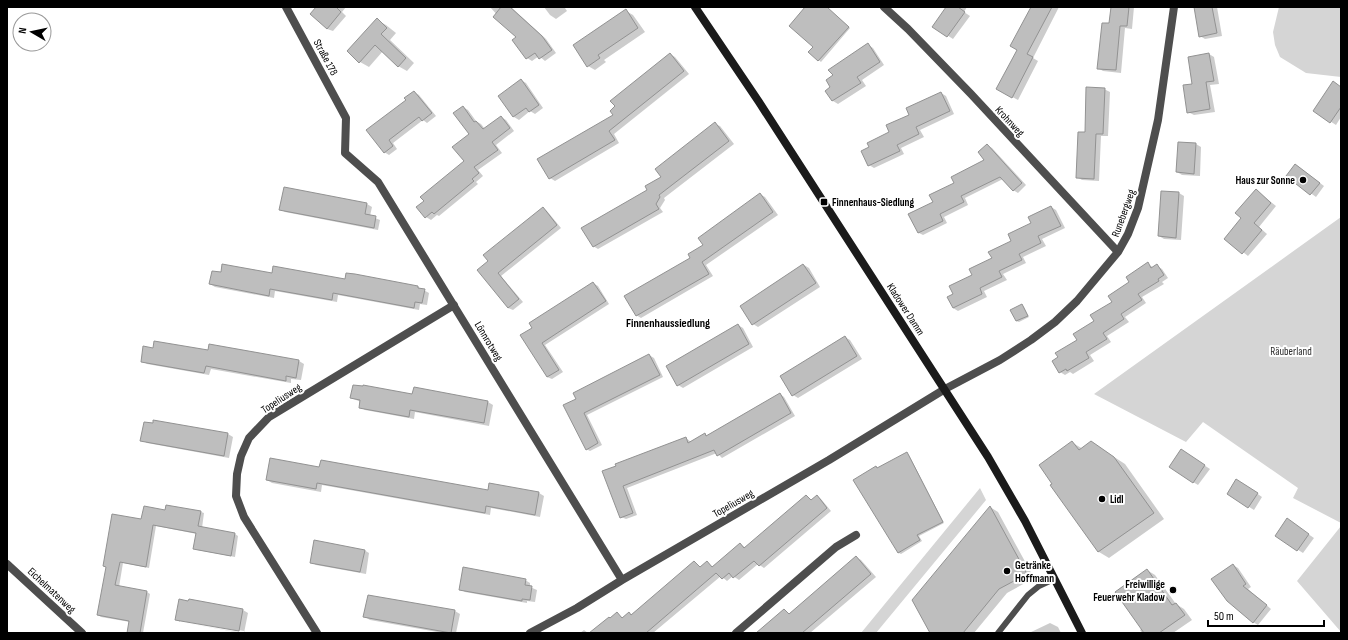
<svg xmlns="http://www.w3.org/2000/svg" width="1348" height="640" font-family="'Sofia Sans Condensed',sans-serif">
<rect width="100%" height="100%" fill="#fff"/>
<path fill="#d5d5d5" d="M1279,7H1341V77L1306,73L1280,57L1275,45L1273,32Z
M1341,217V523L1293,498L1298,488L1203,422L1186,442L1094,394Z
M980,488L986,500L876,633H861Z
M1341,526V632L1297,581Z"/>
<path fill="#0003" d="M318,7H346L342,12L346,16L333,31L327,29Z
M490,7H511L546,39L556,53L545,61L539,56L532,61L527,58L517,37Z
M544,7H567L565,8L567,11L556,19L550,15Z
M806,7H826L850,28L821,62L809,52L814,47Z
M947,7H967L964,12L970,16L953,39L933,26Z
M1032,7H1059L1033,58L1038,61L1018,100L1003,92Z
M1112,7H1134L1132,29L1125,28L1121,73L1103,71L1098,68L1110,25Z
M1195,7H1217L1222,36L1205,39L1200,36Z
M626,11L633,15L645,32L604,60L606,62L595,70L588,66Z
M377,20L386,25L396,33L390,40L414,63L407,71L398,66L383,51L369,67L360,62Z
M868,45L873,48L884,65L862,80L866,86L838,104L833,101L831,87Z
M670,54L675,57L689,74L614,134L619,143L555,181L550,178L614,115Z
M1209,54L1214,57L1219,84L1210,85L1215,112L1194,115L1188,112L1194,84Z
M521,80L526,83L543,108L535,114L530,111L519,120L514,117L499,96Z
M1341,87V117L1336,125L1314,111Z
M1104,89L1110,92L1108,136H1101L1099,181L1082,180L1077,177L1086,133Z
M414,92L419,95L436,116L427,123L423,120L393,143L397,149L389,155L384,152L367,130L407,100Z
M941,93L946,96L954,114L920,130L924,137L901,148L904,154L874,168L869,165L870,148Z
M463,107L468,110L476,121L481,124L485,129L501,117L506,120L514,131L496,145L502,153L478,170L483,176L476,182L478,184L439,216L437,215L431,220L426,217L465,161L470,134Z
M715,124L720,126L734,144L664,198L665,200L660,208L663,212L598,249L593,246L648,190Z
M1179,143L1196,144L1201,147L1200,176L1182,175L1177,172Z
M987,145L992,148L1026,185L1018,193L1013,190L1003,179L965,198L968,205L944,217L947,223L923,235L919,233L934,202L955,184L986,160Z
M1296,165L1324,186L1316,197L1287,176Z
M284,188L367,204L372,207L370,216L380,220L378,230L285,212L280,209Z
M1256,190L1276,206L1259,227L1267,234L1248,256L1225,238L1243,218Z
M1179,193L1184,196L1181,240L1164,239L1159,236Z
M760,194L765,197L778,215L706,265L713,276L641,318L636,315L691,258Z
M1051,207L1056,210L1065,228L1042,239L1046,246L1023,257L1026,263L1003,274L1007,280L984,291L987,297L958,311L953,308L955,295L973,275Z
M543,208L547,211L561,228L501,276L523,302L513,310L508,308L489,261Z
M1148,264L1154,268L1157,266L1162,269L1168,278L1162,282L1164,284L1142,297L1146,303L1125,317L1129,322L1107,336L1111,342L1090,355L1094,361L1073,374L1070,372L1065,375L1060,372L1078,340Z
M804,265L809,268L820,287L758,327L753,324Z
M273,274L418,287L429,293L427,305L420,304L419,310L338,295L337,302L275,291L274,298L215,287L210,284Z
M593,283L598,286L609,304L545,345L563,372L552,379L547,377L533,328Z
M1022,305L1024,307L1029,317L1019,322L1016,321Z
M738,325L743,328L753,347L683,388L678,385Z
M845,337L850,340L862,359L798,398L793,395Z
M154,349L208,351L299,361L304,364L301,380L291,379V383L211,369L209,375L147,364L142,361Z
M649,355L654,358L663,377L587,415L602,445L590,451L586,449L577,399Z
M414,388L488,402L493,405L489,426L415,412L414,419L365,410L360,407L361,402L351,398L413,395Z
M780,394L784,397L795,416L722,458L717,453L627,488L637,515L626,519L621,517L604,471L686,438L691,442L705,434L708,436Z
M154,421L228,434L233,437L229,458L147,443L142,440L154,424Z
M1091,442L1125,464L1164,519L1109,558L1099,552L1052,485L1073,443L1083,449Z
M907,454L909,455L944,523L919,536L922,541L901,554L899,553L855,480L876,467L878,468Z
M1187,454L1210,469L1198,485L1193,482Z
M320,468L488,491L490,484L539,493L544,496L540,517L491,508L490,515L322,485L321,492L272,483L267,480Z
M1242,483L1262,497L1254,510L1228,494Z
M806,496L812,500L817,496L821,499L831,511L764,568L758,564L739,580L733,576L727,581L721,576L653,633H591L617,614L623,618L629,613L633,615L694,563L701,568L707,562L713,567L740,544L746,548Z
M990,507L998,512L1034,578L1007,593L974,633H931Z
M166,511L201,512L204,513L202,528L235,534L238,536L235,557L197,550L194,548L197,534L156,526L149,568L123,563L119,587L147,592L150,594L143,633H128L130,622L101,617L98,615L107,567L142,520Z
M1292,523L1314,538L1303,553L1276,536Z
M364,550L369,553L366,574L316,565L311,562Z
M856,557L861,560L876,577L810,633L803,632L799,633H757L784,610L790,614Z
M1233,565L1238,568L1251,587L1248,589L1271,609L1258,625L1253,622Z
M1147,570L1155,575L1176,604L1184,609L1192,620L1173,633H1142L1140,630L1142,628Z
M525,580L530,583V587L537,590L535,602L527,601V603L465,592L460,589Z
M243,610L248,613L244,633V631L180,620V622L176,619Z
M455,611L460,614L456,633H443L370,620L365,617Z
M181,622L243,633H241Z
M1050,623L1058,627L1061,633H1029Z
M584,630L588,633H589H580Z"/>
<path fill="#bebebe" stroke="#929292" d="M316,7H336L341,12L327,29L310,14Z
M501,7H510L542,36L552,50L539,59L535,53L526,59L512,40L516,37L493,17Z
M805,7H827L849,27L818,61L808,52L813,47L789,26Z
M946,7H958L965,12L947,37L932,27Z
M1031,7H1052L1027,54L1033,57L1012,98L996,89L1017,50L1010,46Z
M1111,7H1129L1127,26H1120L1116,70L1097,69L1102,23H1109Z
M1194,7H1212L1217,33L1199,37Z
M626,9L638,28L598,55L600,58L587,67L573,45Z
M377,18L387,28L381,34L406,58L398,67L375,45L359,63L347,51Z
M868,43L880,62L857,77L861,83L832,101L825,91L830,87L826,80L833,75L828,70Z
M670,53L684,71L609,131L615,140L549,179L537,159L613,115L610,111L615,106L610,101Z
M1209,53L1214,81L1206,82L1210,109L1187,113L1183,85L1192,84L1188,57Z
M521,79L539,105L529,112L526,108L513,117L498,96Z
M1333,81L1341,87V107L1330,123L1313,111Z
M1086,87L1105,88L1103,134H1096L1094,179L1076,178L1078,132H1085Z
M414,91L432,113L422,121L419,117L389,140L393,146L384,153L366,130L406,100L404,98Z
M941,92L950,111L916,127L919,134L897,145L900,151L868,166L861,151L869,147L867,143L889,132L886,125L909,115L906,108Z
M463,106L474,122L476,121L483,129L501,116L510,128L492,142L498,150L474,167L479,173L472,179L474,181L434,214L432,212L425,218L416,207L424,201L420,197L464,161L452,147L469,134L453,113Z
M715,122L729,141L659,195L660,197L656,204L659,209L593,247L581,228L647,190L645,186L661,177L655,169Z
M1178,142L1196,143L1194,174L1176,172Z
M987,144L1022,183L1013,191L1000,177L961,196L964,202L940,214L943,221L918,233L908,214L933,202L929,195L954,183L951,177L984,160L978,152Z
M1295,164L1320,183L1310,195L1286,176Z
M284,187L367,203L365,214L376,216L374,228L279,210Z
M1256,189L1271,203L1254,223L1262,230L1242,254L1224,239L1241,218L1235,213Z
M1161,191L1179,192L1176,238L1158,236Z
M760,193L773,212L702,262L709,274L636,316L624,296L690,258L688,254L703,245L698,238Z
M1051,206L1061,226L1038,236L1041,243L1019,254L1022,260L999,271L1002,277L980,288L982,294L953,308L947,297L953,294L949,286L972,275L969,269L992,258L988,252L1011,241L1008,234L1031,223L1028,217Z
M543,207L557,225L498,273L519,299L508,308L477,270L488,261L483,255Z
M1148,262L1151,268L1157,264L1164,275L1158,279L1159,281L1138,294L1142,300L1121,314L1124,319L1103,333L1107,339L1086,352L1089,358L1067,371L1066,369L1059,373L1052,361L1058,357L1055,353L1077,340L1073,334L1094,321L1090,315L1112,302L1108,296L1129,282L1126,277Z
M222,264L272,273L273,266L345,279L346,273L355,274L418,286V288L425,289L422,303L415,302L414,308L333,293L332,300L270,289L269,296L209,284L212,271L221,272Z
M803,264L816,283L752,325L740,306Z
M593,282L606,301L542,343L559,370L547,377L520,335L532,328L529,323Z
M1022,304L1028,316L1016,321L1010,310Z
M738,324L749,344L677,386L666,366Z
M845,336L857,356L792,396L780,376Z
M154,341L208,350L209,344L299,360L296,378L286,376V381L206,366L204,373L141,362L143,346L153,348Z
M649,354L660,375L584,413L598,443L586,450L563,405L576,399L573,393Z
M353,385L363,386V385L412,394L414,387L488,401L484,423L410,410L409,417L359,408L360,400L350,398Z
M780,393L791,413L717,456L714,450L623,486L633,513L620,518L602,471L616,466L615,464L686,437L688,443L705,433L706,436Z
M153,420L228,433L224,456L140,441L144,422L153,423Z
M1072,441L1079,450L1091,441L1114,457L1154,513L1098,552L1050,485L1052,484L1039,465Z
M1181,449L1205,465L1193,483L1169,467Z
M907,452L943,522L917,535L920,540L898,553L853,480L876,466L877,468Z
M270,458L319,467L321,460L488,490L489,483L539,492L535,515L486,506L485,513L317,483L316,489L266,480Z
M1236,479L1258,493L1248,508L1227,494Z
M806,495L811,500L817,495L827,508L759,566L754,561L733,578L729,573L722,579L716,573L646,633H589L609,617L610,618L617,612L622,618L629,612L631,615L694,561L700,567L707,561L712,567L740,543L744,548Z
M166,505L201,511L198,526L235,533L231,556L193,549L196,533L153,525L146,567L120,562L115,585L147,591L140,633H127L129,621L97,615L106,567L103,566L112,514L141,519L144,506L165,510Z
M990,506L1027,574L999,589L963,633H930L912,600Z
M1287,518L1309,534L1297,551L1275,536Z
M314,540L365,550L360,572L310,563Z
M856,556L871,574L802,633H756L784,609L789,614Z
M1233,564L1246,584L1243,586L1267,605L1253,623L1227,601L1211,579Z
M463,567L526,579L525,585L532,586L530,600L522,599V601L459,590Z
M1147,569L1172,605L1176,603L1185,615L1159,633H1144L1115,592Z
M368,595L455,610L451,633L363,617Z
M179,599L188,601L189,599L243,609L239,631L175,620Z"/>
<g fill="none" stroke-linecap="round" stroke-linejoin="round">
<path stroke="#4e4e4e" stroke-width="6" d="M998,633L1028,595L1039,586L1054,579"/>
<path stroke="#4e4e4e" stroke-width="8" d="M286,7L346,118L345,153L378,182L622,580
M884,7L908,29L971,94L1118,252
M7,564L82,633
M317,633L244,517L236,496L237,474L241,456L249,438L269,417L454,305
M530,633L577,608L622,580L829,460L945,389L1000,360L1031,340L1055,322L1077,301L1118,252L1128,234L1138,208L1158,120L1174,7
M736,633L836,547L856,535"/>
<path stroke="#1b1b1b" stroke-width="8" d="M695,7L759,102L988,457L1025,521L1082,633"/>
</g>
<g fill="#000" stroke="#fff" stroke-width="1.5">
<circle cx="1303" cy="180" r="4"/>
<rect x="820" y="198" width="8" height="8" rx="2"/>
<circle cx="1102" cy="499" r="4"/>
<circle cx="1007" cy="571" r="4"/>
<circle cx="1173" cy="590" r="4"/>
</g>
<g text-anchor="middle" stroke-width="4" stroke-linejoin="round" paint-order="stroke">
<g font-size="11" fill="#000" stroke="#fff">
<text transform="translate(326 57) rotate(62)" y="4">Straße 178</text>
<text transform="translate(1010 121) rotate(47)" y="4">Krohnweg</text>
<text transform="translate(1123 213) rotate(-70)" y="4">Runebergweg</text>
<text transform="translate(906 309) rotate(57)" y="4">Kladower Damm</text>
<text transform="translate(489 341) rotate(59)" y="4">Lönnrotweg</text>
<text transform="translate(281 398) rotate(-33)" y="4">Topeliusweg</text>
<text transform="translate(733 503) rotate(-30)" y="4">Topeliusweg</text>
<text transform="translate(52 590) rotate(43)" y="4">Eichelmatenweg</text>
</g>
<g font-size="11" font-weight="bold" fill="#000" stroke="#fff" text-anchor="start">
<text x="1295" y="184" text-anchor="end">Haus zur Sonne</text>
<text x="832" y="206">Finnenhaus-Siedlung</text>
<text x="1110" y="503">Lidl</text>
<text x="1015" y="569">Getränke<tspan x="1015" dy="13">Hoffmann</tspan></text>
<text x="1165" y="588" text-anchor="end">Freiwillige<tspan x="1165" dy="13">Feuerwehr Kladow</tspan></text>
</g>
<g font-size="11" fill="#2c2c2c" stroke="#fff">
<text x="1291" y="355">Räuberland</text>
</g>
<g font-size="12" font-weight="bold" fill="#000" stroke="#fff">
<text x="668" y="327">Finnenhaussiedlung</text>
</g>
</g>
<rect width="1348" height="640" fill="none" stroke="#000000" stroke-width="16"/>
<g transform="translate(32 32) rotate(279)"><circle r="19" fill="#ffffff" stroke="#999999"/>
<path d="M0-3L7 15L0 10L-7 15Z" fill="#000000"/>
<text y="-6" font-size="11" font-weight="bold" text-anchor="middle" fill="#000000">N</text>
</g>
<path d="M1208 620v6h116v-6" fill="none" stroke="#000000" stroke-width="2"/>
<text x="1214" y="620" font-size="12" fill="#000000" stroke="#ffffff" stroke-width="3" paint-order="stroke">50 m</text>
</svg>
